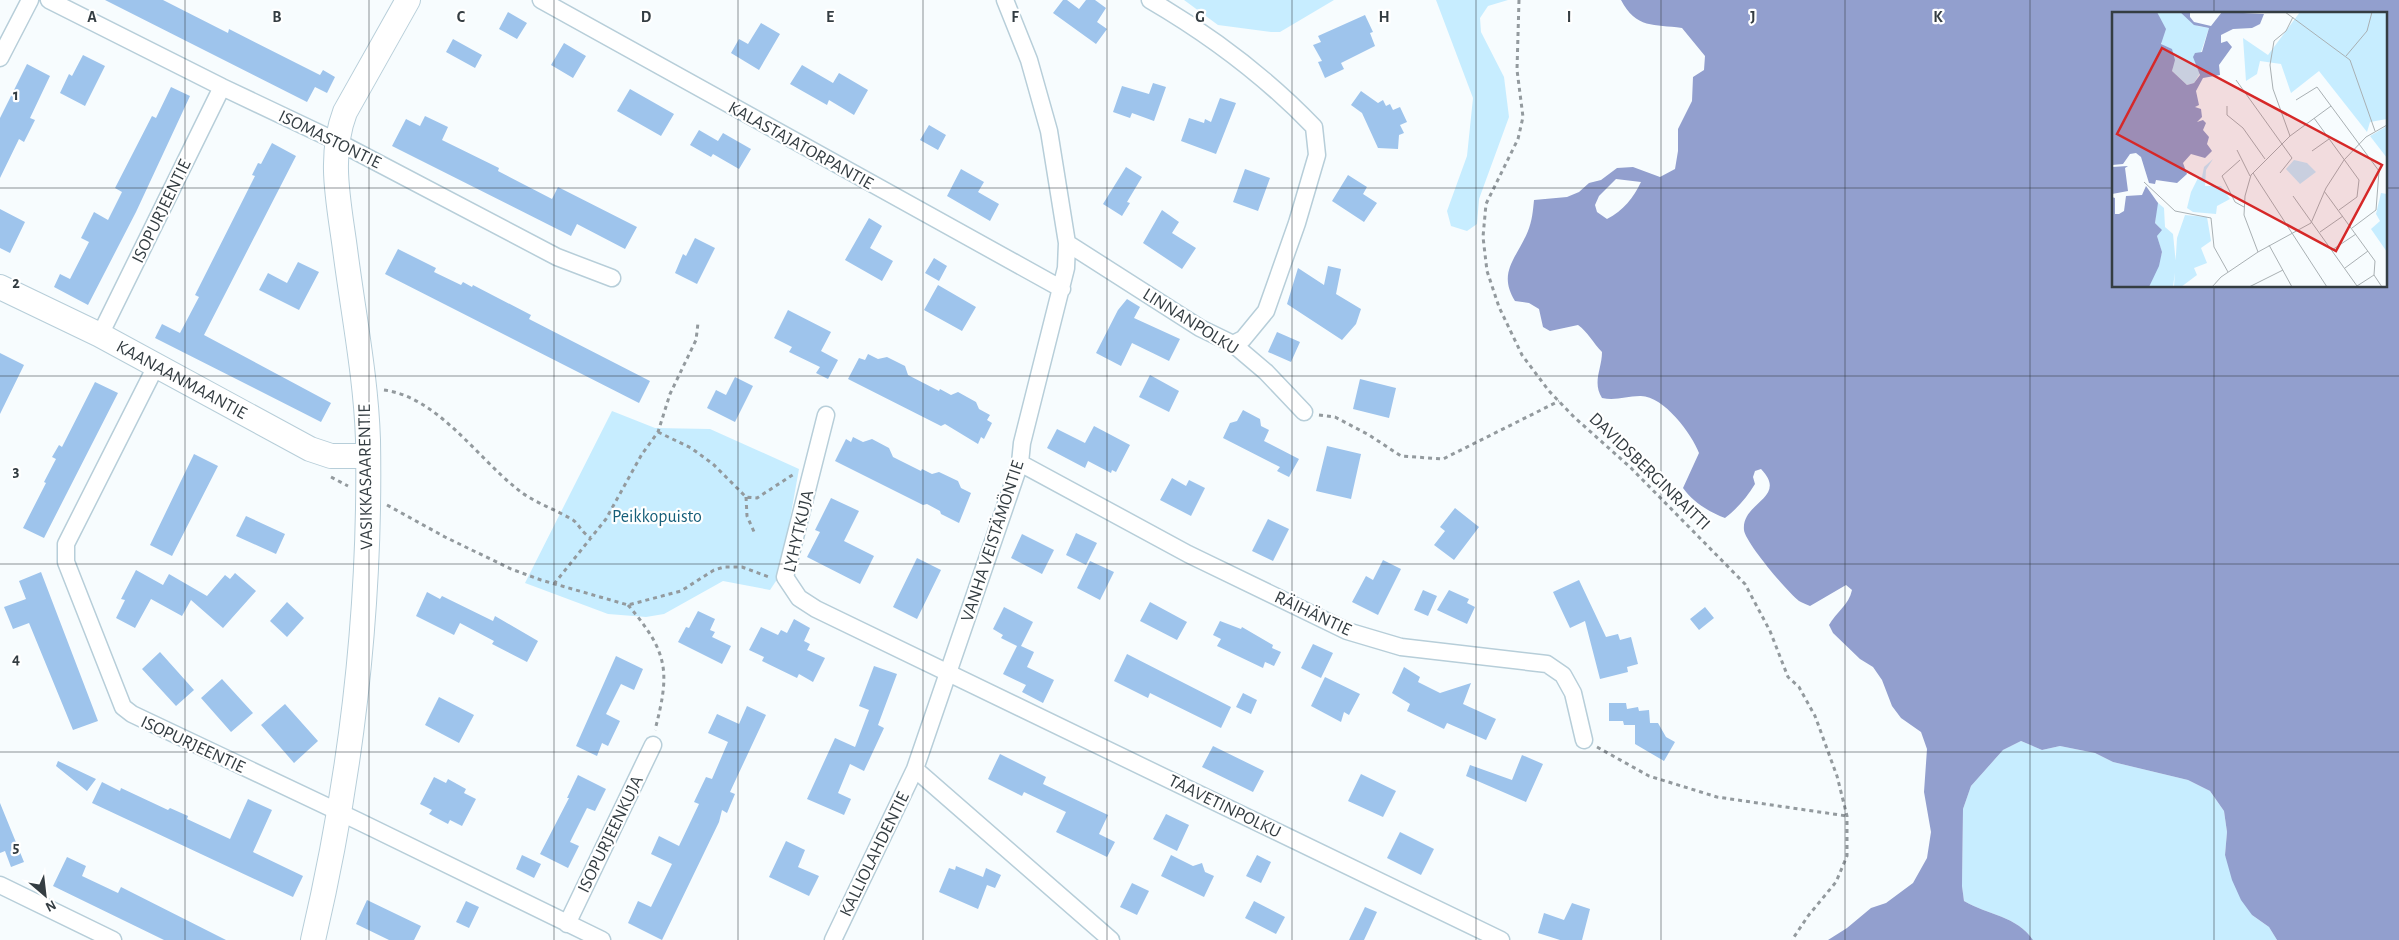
<svg xmlns="http://www.w3.org/2000/svg" width="2399" height="940" font-family="'Alegreya Sans',sans-serif">
<rect width="100%" height="100%" fill="#f7fcfe"/>
<path fill="#c7edff" d="M1184,0H1334L1280,32H1271L1218,25Z
M1436,0H1508L1488,6L1480,18L1481,32L1504,77L1509,117L1479,199L1477,224L1467,231L1451,226L1447,211L1467,156L1473,98Z
M612,411L655,428L710,429L799,469L780,575L770,590L723,581L664,614L646,617L608,614L525,583Z
M2021,741L2042,750L2060,746L2095,753L2113,762L2188,780L2210,791L2224,811L2227,832L2225,855L2252,915L2269,927L2277,940H2033C2017,916 1988,915 1964,901L1962,886L1963,809L1971,786L2003,750Z"/>
<path fill="#929fce" fill-rule="evenodd" d="M1621,0H2399V940H2277L2269,927L2252,915L2241,900L2232,880L2225,855L2227,832L2224,811L2210,791L2188,780L2113,762L2095,753L2060,746L2042,750L2021,741L2003,750L1971,786L1963,809L1962,886L1964,901C1988,915 2017,916 2033,940H1828L1847,928L1871,908L1886,903L1913,883L1927,858L1931,832L1924,792L1927,749L1921,732L1901,718L1892,706L1882,680L1873,667L1860,659L1833,633L1829,625C1836,612 1849,605 1852,590L1846,585L1810,606C1806,604 1802,603 1799,601C1788,593 1745,542 1744,530C1741,502 1789,498 1761,469L1755,471L1753,477L1755,484C1747,497 1737,509 1725,518C1709,512 1693,502 1683,488L1699,453C1692,434 1663,395 1640,396C1626,396 1616,401 1602,398C1592,382 1602,369 1602,352C1593,343 1588,332 1578,325L1550,331L1543,327L1539,309L1529,303L1515,301C1497,272 1517,258 1528,231C1532,221 1533,211 1534,200L1567,197L1579,192L1589,183L1601,180L1617,168L1633,167L1660,177L1675,169L1678,151V129L1692,101L1693,77L1704,70L1705,56L1682,28C1654,24 1636,29 1621,0ZM2113,14H2385V286H2113ZM1616,179L1641,182C1634,197 1623,211 1607,219L1597,212L1595,205L1599,196Z"/>
<path fill="#9ec4ec" d="M105,0H163L228,33L229,29L320,75L323,70L335,77L327,93L315,87L307,102Z
M1063,0H1067L1079,9L1086,0H1095L1106,8L1097,22L1107,29L1096,44L1053,13Z
M508,12L527,23L517,39L499,29Z
M1365,15L1373,32L1370,33L1375,46L1341,63L1344,69L1325,78L1318,62L1322,61L1313,45L1321,42L1318,36Z
M761,23L780,34L759,70L731,53L739,39L748,44Z
M453,39L482,55L475,68L446,52Z
M564,43L586,56L573,78L551,65Z
M83,55L105,66L85,106L60,93L69,74L72,76Z
M27,64L50,76L30,118L35,120L24,142L19,139L0,178V118Z
M802,65L833,83L839,73L868,90L854,115L829,100L827,105L790,84Z
M1153,83L1166,87L1154,121L1132,113L1130,118L1113,112L1122,86L1149,94Z
M171,87L190,96L136,212L88,305L54,287L60,274L70,279L89,242L81,238L94,212L108,220L122,192L115,188L152,116L156,118Z
M630,89L674,114L661,136L617,111Z
M1361,91L1378,103L1383,100L1386,106L1390,104L1393,110L1400,107L1407,122L1400,125L1404,133L1399,135L1398,149L1378,148L1362,113L1351,105Z
M1220,98L1236,103L1216,154L1181,141L1189,118L1204,123L1205,119L1211,122Z
M425,116L448,127L442,140L499,168L498,171L552,199L558,187L637,227L625,249L577,224L571,236L392,146L406,119L420,126Z
M929,125L946,135L938,150L920,140Z
M699,130L718,141L723,133L751,149L739,169L713,154L711,157L690,145Z
M272,143L296,156L204,335L331,403L321,422L155,338L162,324L180,333L199,297L195,295L255,176L252,175L258,163L261,164Z
M1126,167L1142,177L1127,202L1130,203L1122,216L1103,204Z
M961,169L984,182L978,192L999,204L990,221L947,196Z
M1245,169L1270,178L1258,211L1233,202Z
M1348,175L1367,187L1363,194L1377,203L1364,222L1332,201Z
M0,209L25,222L10,253L0,248Z
M1162,210L1179,222L1172,233L1196,248L1182,269L1143,243Z
M869,218L882,226L870,248L893,261L882,281L845,260Z
M695,238L715,248L697,284L675,273L683,254L686,256Z
M398,249L436,268L434,272L461,285L463,282L472,287L473,285L531,315L529,319L650,381L639,403L385,274Z
M934,258L947,266L939,281L925,273Z
M298,262L319,272L299,310L259,290L268,273L287,283Z
M1328,266L1341,269L1336,294L1361,309L1356,324L1342,340L1287,304L1298,268L1324,285Z
M938,285L976,307L962,331L924,310Z
M1127,299L1140,307L1134,318L1180,339L1169,361L1132,343L1121,366L1096,353L1118,310Z
M788,310L831,332L821,351L838,360L828,379L816,373L820,367L789,352L792,347L774,338Z
M1277,332L1300,342L1291,362L1268,352Z
M0,353L24,365L0,414Z
M868,354L878,359L887,357L905,366L908,375L939,391L940,389L951,395L958,392L976,402L979,409L990,415L987,420L992,423L984,439L981,437L978,444L945,424L941,426L848,379L859,358L865,360Z
M1150,375L1179,391L1169,412L1139,397Z
M735,377L753,386L735,422L707,408L716,390L726,395Z
M1360,379L1396,388L1389,418L1353,409Z
M95,382L118,393L44,538L23,528L46,483L44,482L56,459L52,457L59,445L62,447Z
M1243,410L1260,419L1261,426L1269,430L1264,441L1299,459L1289,477L1277,471L1280,467L1223,438L1230,423L1237,421Z
M1094,426L1130,445L1116,472L1112,470L1111,473L1088,461L1085,468L1047,448L1057,429L1085,443Z
M853,437L863,442L872,439L889,448L893,457L921,471L922,469L932,474L939,472L958,481L961,488L971,493L959,523L941,514L940,511L927,504L923,505L835,461L846,439L851,442Z
M1327,446L1361,454L1351,499L1316,491Z
M194,454L218,466L172,556L150,545Z
M1172,478L1186,486L1189,480L1205,488L1191,516L1160,500Z
M831,498L859,511L844,541L874,556L860,584L807,557L820,532L815,530Z
M1455,508L1479,527L1454,560L1434,545L1445,531L1440,527Z
M246,516L285,534L276,554L236,536Z
M1268,519L1289,529L1273,561L1252,551Z
M1076,533L1097,543L1086,565L1066,555Z
M1022,534L1054,550L1042,574L1011,558Z
M917,558L941,570L917,619L893,607Z
M1383,560L1401,569L1378,615L1352,602L1366,576L1373,580Z
M1090,561L1114,572L1100,600L1077,588Z
M136,570L163,585L169,574L207,596L225,575L230,579L235,573L256,591L223,628L191,600L182,616L151,599L135,628L116,618L125,600L121,599Z
M41,572L98,721L73,730L29,623L13,629L4,607L26,599L19,581Z
M1579,580L1606,637L1618,634L1620,640L1631,637L1638,664L1627,667L1628,672L1600,679L1585,621L1570,628L1553,592Z
M1423,590L1437,596L1428,616L1414,610Z
M1449,590L1469,599L1467,603L1475,607L1467,624L1437,610Z
M427,592L440,599L442,596L493,621L495,616L538,641L527,662L492,644L494,641L460,623L454,635L416,616Z
M287,602L304,618L287,637L270,621Z
M1150,602L1187,622L1177,640L1140,621Z
M1004,607L1033,622L1021,646L1034,652L1027,667L1054,680L1043,703L1022,692L1026,685L1003,674L1017,646L1001,638L1003,635L993,629Z
M1705,607L1714,618L1699,630L1690,619Z
M698,611L715,619L710,630L715,632L712,637L731,646L722,664L678,642L686,627L689,628Z
M794,619L810,628L804,641L810,644L807,650L825,658L813,682L799,674L797,678L762,661L764,657L749,650L761,627L778,635L781,630L787,633Z
M1220,621L1241,629L1242,627L1273,645L1272,648L1281,652L1274,666L1265,662L1263,668L1217,646L1221,639L1213,635Z
M1313,644L1333,653L1321,678L1301,668Z
M160,652L194,690L176,706L142,669Z
M1127,654L1231,707L1221,728L1150,693L1148,698L1114,681Z
M616,656L643,669L634,690L621,684L606,714L620,721L608,746L602,743L597,756L576,746Z
M874,666L897,674L878,725L884,728L864,771L850,764L838,793L851,799L844,815L807,799L835,738L855,747L869,710L859,706Z
M1404,667L1420,677L1418,682L1440,693L1471,683L1463,704L1496,719L1486,740L1447,723L1444,729L1407,711L1410,704L1392,693Z
M1325,677L1360,694L1349,715L1344,712L1341,722L1311,706Z
M222,679L253,713L231,732L201,698Z
M1243,693L1257,700L1251,714L1236,707Z
M439,697L474,715L459,743L425,725Z
M1609,703H1626L1627,709L1638,707L1639,711L1649,710L1650,723H1658L1666,737L1675,742L1664,761L1635,744V725H1624L1623,721H1609Z
M285,704L318,741L294,763L261,725Z
M747,706L766,715L730,792L735,794L727,813L722,810L719,822L662,940L628,923L638,901L651,907L672,864L651,854L659,836L679,846L699,804L694,802L706,777L712,779L728,742L708,733L717,714L739,724Z
M1213,746L1264,771L1253,792L1202,767Z
M1000,754L1046,777L1043,784L1108,815L1099,834L1115,842L1107,857L1056,832L1066,812L1024,792L1022,796L988,779Z
M1522,755L1543,764L1526,802L1466,776L1470,765L1512,780Z
M58,761L96,779L87,791L56,766Z
M1361,774L1396,791L1383,817L1348,801Z
M578,775L606,789L595,811L587,808L570,842L579,846L568,868L540,854L569,798H567Z
M434,777L446,783L448,779L466,789L464,793L476,799L462,826L450,820L448,824L429,814L432,810L420,804Z
M102,782L120,791L121,788L168,810L170,808L188,816L187,819L230,839L248,799L272,810L253,852L303,876L293,897L92,803Z
M0,803L24,862L11,867L5,851L0,853Z
M1166,814L1189,825L1177,851L1153,839Z
M1400,832L1434,849L1421,875L1387,858Z
M786,841L805,850L798,867L819,876L809,896L769,877Z
M522,855L541,864L534,878L516,869Z
M1171,855L1193,866L1202,863L1205,872L1214,876L1204,897L1161,876Z
M1257,855L1271,862L1261,883L1246,876Z
M67,857L86,866L82,876L118,893L121,887L226,940H164L53,886Z
M956,866L983,877L986,868L1001,875L995,888L987,885L978,909L939,892L949,868L955,870Z
M1132,883L1149,891L1137,915L1120,907Z
M367,900L421,926L414,940H389L356,924Z
M466,901L479,907L469,928L456,922Z
M1254,901L1285,917L1276,934L1245,918Z
M1572,903L1590,909L1582,940H1560L1538,933L1544,913L1564,920Z
M1365,907L1377,912L1364,940H1349Z"/>
<g fill="none" stroke-linecap="round" stroke-linejoin="round">
<g stroke="#b7ced9" stroke-width="19">
<path id="street" d="M49,0L222,87L338,142L557,257L612,278
M541,0L1062,289
M1005,0L1029,60L1049,131L1067,243L1066,268L1022,443L1020,463L915,769L1111,940
M1150,0C1210,35 1266,77 1314,127L1317,155L1297,223L1266,311L1243,339L1233,344
M0,58L30,0
M1067,243L1200,328L1233,344L1266,372L1304,412
M100,335L222,87
M156,366L66,544V562L123,707L132,714L358,821L602,940
M826,415L785,577L799,598L816,609L1501,940
M1020,463L1188,554L1347,631L1401,647L1547,664L1563,675L1573,693L1584,740
M0,885L113,940
M567,924L653,745
M833,940L915,769"/>
</g>
<g stroke="#b7ced9" stroke-width="26">
<g id="secondary">
<path id="s1" d="M0,287L100,335L310,449L331,456H367"/>
<path d="M313,940C351,778 371,607 368,440C366,377 353,312 345,249C339,203 328,157 345,112L408,0"/>
</g>
</g>
<path stroke="#939a9e" stroke-width="3" stroke-dasharray="4 4" stroke-linecap="butt" d="M1519,0L1517,70L1523,117L1518,139L1486,204L1483,237L1487,271L1499,307L1522,355L1549,391L1574,417L1631,468L1745,584L1770,631L1788,677L1799,687L1815,716L1837,776L1847,816V856L1836,882L1808,916L1792,940
M384,390C437,397 476,456 516,488C532,502 555,509 573,520C579,524 580,531 591,538
M1319,415L1335,417L1369,435L1401,456L1443,459L1559,401
M658,432L691,448L713,464L746,497L757,498L794,474
M331,477L348,486
M746,497L747,516L755,534
M387,505L445,537L511,569L541,580L628,605L681,591L714,570L724,567H742L769,577
M554,584L606,519L642,454L658,432L670,394L696,340L698,323
M628,605C669,653 670,672 655,730
M1597,747L1649,776L1717,797L1847,816"/>
<use href="#street" stroke="#fff" stroke-width="16"/>
<use href="#secondary" stroke="#fff" stroke-width="24"/>
</g>
<path fill="none" stroke="#343d42" stroke-width="1" stroke-opacity="0.55" d="M185,0V940M369,0V940M554,0V940M738,0V940M923,0V940M1107,0V940M1292,0V940M1476,0V940M1661,0V940M1845,0V940M2030,0V940M2214,0V14M0,188H2113M2385,188H2399M2214,286V940M0,376H2399M0,564H2399M0,752H2399"/>
<g text-anchor="middle" stroke-width="4.5" stroke-linejoin="round" paint-order="stroke">
<g font-size="18" fill="#343d42" stroke="#fff">
<text transform="translate(330 139) rotate(26)" y="6">ISOMASTONTIE</text>
<text transform="translate(801 145) rotate(29)" y="6">KALASTAJATORPANTIE</text>
<text transform="translate(161 211) rotate(-64)" y="6">ISOPURJEENTIE</text>
<text transform="translate(1191 321) rotate(32)" y="6">LINNANPOLKU</text>
<text dy="6" stroke="none"><textPath href="#s1" startOffset="204">KAANAANMAANTIE</textPath></text>
<text transform="translate(1650 471) rotate(44)" y="6">DAVIDSBERGINRAITTI</text>
<text transform="translate(365 477) rotate(-91)" y="6">VASIKKASAARENTIE</text>
<text transform="translate(798 531) rotate(-77)" y="6">LYHYTKUJA</text>
<text transform="translate(992 541) rotate(-72)" y="6">VANHA VEISTÄMÖNTIE</text>
<text transform="translate(1313 613) rotate(25)" y="6">RÄIHÄNTIE</text>
<text transform="translate(193 744) rotate(25)" y="6">ISOPURJEENTIE</text>
<text transform="translate(1225 806) rotate(26)" y="6">TAAVETINPOLKU</text>
<text transform="translate(610 834) rotate(-64)" y="6">ISOPURJEENKUJA</text>
<text transform="translate(874 854) rotate(-64)" y="6">KALLIOLAHDENTIE</text>
</g>
<g font-size="18" fill="#155e79" stroke="#fff">
<text x="657" y="522">Peikkopuisto</text>
</g>
</g>
<g transform="translate(2112 12)">
<rect width="275" height="275" fill="#f7fcfe"/>
<path d="M45,0H68L86,14L97,16L89,40L82,43L88,61L82,71L75,73L60,59L62,46L49,31L52,15ZM188,0H275V107L258,110L255,120L207,59L179,81L169,52L148,49L145,62L134,69L131,26L156,43ZM275,114V146L258,124ZM101,147L94,158L93,174H109L118,187L105,194L104,202L81,200L75,196L79,180L86,166L90,165L92,155ZM182,148L195,151L204,160L188,172L174,157ZM269,181L275,182V240L259,217L268,209L264,202ZM45,190L52,196L53,215L61,222L64,252L61,275H37L50,241L45,224L48,216L43,211ZM73,203L95,205L99,229L89,236L95,251L82,256L85,263L69,275H62L65,226Z" fill="#c7edff"/>
<path d="M0,0H45L54,17L49,32L60,37L63,48L60,59L75,73L82,71L88,63L81,45L83,41L90,40L97,16L82,13L68,0H78V5L82,10L99,14L110,0L152,2L148,12L140,16L121,17L109,23V31L115,29L120,35L107,53L108,63L91,66L84,79L87,93L83,95L89,97L90,105L85,110L91,108L94,111L91,118L97,125L95,132L100,139L93,146L79,142L71,151L75,162L65,171L44,168L43,172L37,171L29,145L24,141L18,142L11,152L0,153ZM16,154L13,156L16,179L0,182V155ZM34,174L46,191L43,211L50,218L45,224L50,240L47,254L37,275H0V185L3,186V202H7L12,199L14,184L30,183Z" fill="#929fce"/>
<path fill="none" stroke="#a9b0b3" stroke-width="1" d="M173,0L238,48L263,119M234,44L255,19L260,0M124,68L180,146L168,161M184,88L205,75L267,159L264,198L240,216M115,94V103L131,116L153,147M202,106L247,168L245,185L227,198M178,124L219,94M125,138L138,164M200,139L217,127M128,148L110,164L123,190L132,195M141,161L215,275M32,170L63,199L99,206L102,235L116,260M212,179L263,249L262,263L270,275M181,184L245,274L262,263M208,220L231,204M157,233L180,275M220,238L244,222M146,240L132,203L133,184L139,163L178,124L161,77L158,53L162,29L174,19L181,5M233,256L256,239M100,275L109,265L146,240L199,211L214,176L232,148L254,125L275,113M137,275L171,258"/>
<path fill="#d62828" fill-opacity="0.15" stroke="#d62828" stroke-width="2.5" d="M50,36L270,153L224,239L5,122Z"/>
<rect width="275" height="275" fill="none" stroke="#343d42" stroke-width="2.5"/>
</g>
<g font-size="16" text-anchor="middle" font-weight="bold" fill="#343d42" stroke="#fff" stroke-width="4.5" stroke-linejoin="round" paint-order="stroke">
<text x="92" y="22">A</text>
<text x="277" y="22">B</text>
<text x="461" y="22">C</text>
<text x="646" y="22">D</text>
<text x="830" y="22">E</text>
<text x="1015" y="22">F</text>
<text x="1200" y="22">G</text>
<text x="1384" y="22">H</text>
<text x="1569" y="22">I</text>
<text x="1753" y="22">J</text>
<text x="1938" y="22">K</text>
<text x="16" y="100">1</text>
<text x="16" y="288">2</text>
<text x="16" y="476">3</text>
<text x="16" y="664">4</text>
<text x="16" y="852">5</text>
</g>
<g transform="translate(45 895) rotate(152)" stroke="#ffffff" stroke-width="4" paint-order="stroke">
<path d="M0-4L9 19L0 12L-9 19Z" fill="#343d42"/>
<text y="-8" font-size="14" font-weight="bold" text-anchor="middle" fill="#343d42">N</text>
</g>
</svg>
